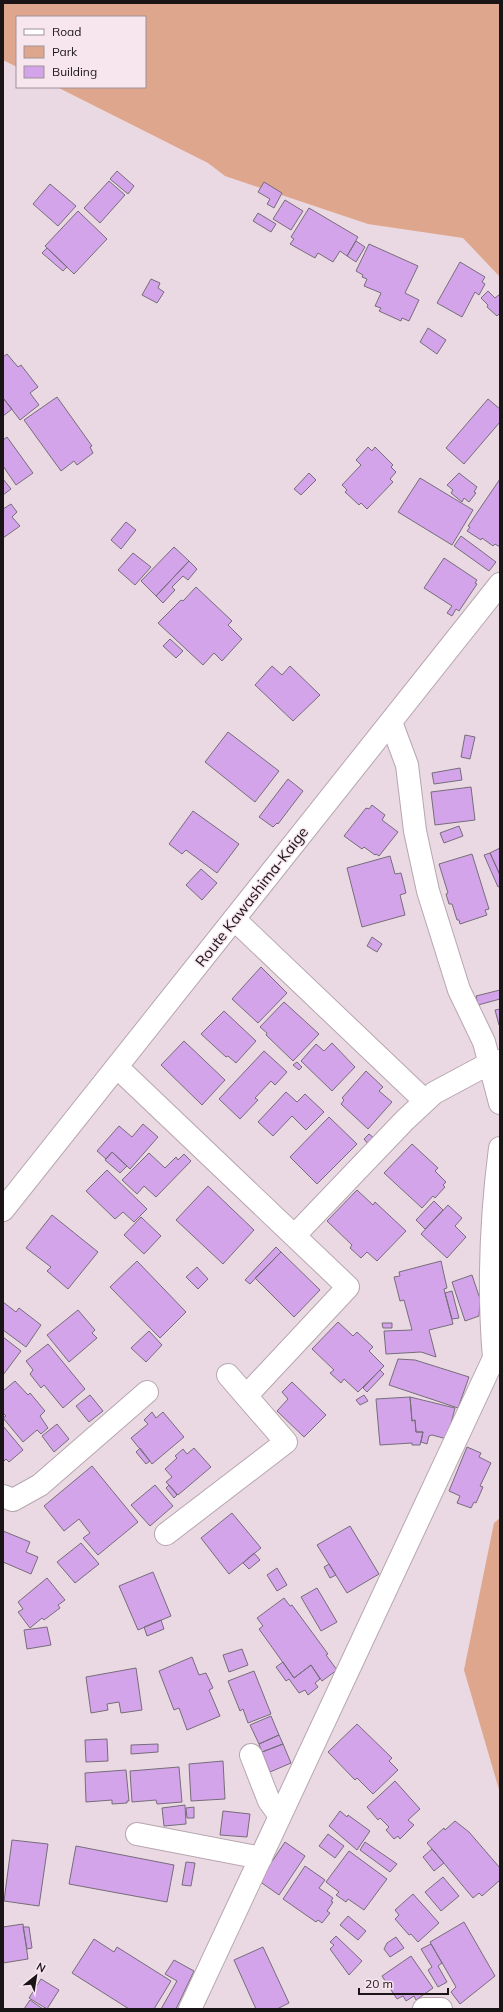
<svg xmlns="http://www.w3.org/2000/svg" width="503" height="2012" font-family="Mulish,sans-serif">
<rect width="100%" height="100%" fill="#ead9e2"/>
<path fill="#dea68c" d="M3,3H500V277L463,238L368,224L225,176L208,163L57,87H145V17H17V67L3,60Z
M500,1518V1793L464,1670L494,1523Z"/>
<path fill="#d4a4ea" stroke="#766d7a" d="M117,171L134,186L128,194L110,179Z
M109,181L125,195L100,223L84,208Z
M264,182L282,193L274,208L267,204L270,199L258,192Z
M50,184L76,206L58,226L33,204Z
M285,200L303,211L291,230L273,219Z
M309,208L358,237L347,256L340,251L333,262L318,253L315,258L290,244L294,239L291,237Z
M78,211L107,239L74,274L45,246Z
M258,213L276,224L271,232L253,221Z
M356,241L365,247L356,262L347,256Z
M369,244L418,266L405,293L419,300L409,321L402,318L401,321L379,311L381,308L375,306L381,293L364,286L367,279L362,277L363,275L356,271Z
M47,248L67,267L63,271L42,253Z
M460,262L485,277L482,282L485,284L479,295L475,292L462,317L437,303Z
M151,279L160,283L158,288L164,292L157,303L142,295Z
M488,291L495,298L500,294V313L497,316L487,307L488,305L481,298Z
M428,328L446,340L437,354L420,342Z
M7,354L18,367L21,365L38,387L30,393L39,405L20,420L3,398V357Z
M57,397L92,446L90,447L93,453L77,465L74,461L61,471L24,420Z
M3,398L12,409L3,416Z
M488,399L500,409V422L464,464L446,448Z
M7,437L33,473L16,485L3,466V440Z
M368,447L372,451L375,447L393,465L391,467L396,472L390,479L393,482L367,509L361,503L359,505L345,492L347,490L342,485L361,465L356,460Z
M309,473L316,480L301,495L294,489Z
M459,473L477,487L474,492L476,493L469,502L464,498L462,502L451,493L453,490L447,485Z
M420,478L473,510L452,545L398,512Z
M3,479L11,489L3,495Z
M500,479V547L495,544L493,546L482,538L481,540L467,531L470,527L468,526Z
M11,504L17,512L12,517L20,526L3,538V509Z
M126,522L136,530L121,549L111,540Z
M461,536L496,562L489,571L454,546Z
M174,547L189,561L156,596L141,581Z
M133,553L151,567L135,585L118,570Z
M444,558L477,580L475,583L477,584L459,611L456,609L452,616L447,613L452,606L424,588Z
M189,561L197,569L188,580L183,576L172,587L175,590L163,603L156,596Z
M196,587L232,621L228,625L242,639L222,661L214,653L203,665L158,623L181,600L183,601Z
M170,639L183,651L176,658L163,646Z
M272,666L282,675L290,666L320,695L293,721L255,685Z
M228,732L279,771L255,802L205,762Z
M465,735L475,737L470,759L461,757Z
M460,768L462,780L434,784L432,773Z
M288,779L303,791L278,824L277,823L273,827L259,817Z
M471,787L475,820L435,825L431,792Z
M372,805L385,815L382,820L398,832L379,856L376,854L375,855L364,847L362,849L344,836L366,808L369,809Z
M193,811L239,844L217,873L186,850L182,854L169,844Z
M459,826L463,836L444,843L440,833Z
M500,848V875L490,853Z
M490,853L500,875V886L498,887L484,855Z
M472,854L489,909L485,910L487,915L460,924L459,920H457L452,904H449L446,894L448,893L439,864Z
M390,856L395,874L401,873L406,893L400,895L405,915L362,927L347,868Z
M201,869L217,883L202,900L186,885Z
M372,937L382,944L377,952L367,946Z
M261,967L287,993L258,1023L232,999Z
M500,990V999L478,1005L476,996Z
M284,1002L319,1034L293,1061L266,1035L267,1033L260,1027Z
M500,1009V1025H499L495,1010Z
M224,1011L256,1041L236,1063L228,1056L226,1057L201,1034Z
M184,1041L225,1080L202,1105L161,1065Z
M332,1043L355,1067L332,1091L301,1061L316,1044L324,1051Z
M264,1051L287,1072L275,1085L271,1081L255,1098L258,1100L240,1119L219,1099Z
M297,1062L302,1067L299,1070L293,1065Z
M366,1071L383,1087L379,1091L392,1102L368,1129L341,1104L344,1100L342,1098Z
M286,1092L297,1102L305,1094L324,1112L306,1130L292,1116L273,1136L258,1122Z
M329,1117L357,1144L317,1184L290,1157Z
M143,1124L158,1137L130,1169L112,1152L106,1159L97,1151L119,1126L132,1137Z
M369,1134L374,1138L368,1144L364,1139Z
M412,1144L438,1168L435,1171L446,1182L443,1185L445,1187L435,1198L433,1196L422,1208L384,1173Z
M112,1152L127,1166L120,1173L105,1160Z
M149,1153L165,1168L176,1157L178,1160L184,1154L191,1161L156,1197L144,1186L137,1194L122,1180Z
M107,1170L147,1209L134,1222L123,1212L115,1219L86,1191Z
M208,1186L254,1230L223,1264L176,1220Z
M357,1190L373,1205L375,1202L406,1231L377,1261L367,1252L361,1258L350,1248L352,1245L327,1221Z
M434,1201L443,1210L425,1229L416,1220Z
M448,1205L462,1218L455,1226L466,1237L447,1258L421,1234Z
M52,1215L98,1252L68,1289L47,1271L51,1267L26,1248Z
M141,1217L161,1236L144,1254L124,1235Z
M276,1247L281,1252L250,1284L245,1280Z
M281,1252L320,1290L294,1317L255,1278Z
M137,1261L186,1312L160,1338L110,1287Z
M441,1261L447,1288L444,1289L453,1324L429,1330L436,1357L421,1352L386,1354L384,1331L412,1330L404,1300L400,1301L394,1277L400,1276L399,1272Z
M197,1267L208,1279L198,1289L186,1277Z
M472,1275L481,1302H480L479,1316L465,1321L452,1282Z
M452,1291L459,1318L452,1319L445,1293Z
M3,1302L16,1312L19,1308L41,1325L26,1347L3,1330Z
M78,1310L95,1330L92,1333L97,1338L69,1362L47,1335Z
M338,1322L353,1336L357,1332L373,1347L369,1351L384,1366L358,1392L344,1379L341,1383L330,1373L334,1370L312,1349Z
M382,1323H392V1328H383Z
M149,1331L162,1345L146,1362L131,1348Z
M3,1337L21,1351L3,1375Z
M48,1344L85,1389L63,1408L44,1385L41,1388L30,1374L33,1370L26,1361Z
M398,1359L415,1360L469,1377L458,1408L389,1385Z
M380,1370L384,1374L367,1392L363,1388Z
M15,1381L28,1395L30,1393L45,1411L40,1416L48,1428L41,1434L37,1430L23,1442L3,1418L6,1416L3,1413V1391Z
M292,1382L326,1415L304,1437L277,1411L288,1399L282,1392Z
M90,1395L103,1411L89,1422L76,1406Z
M364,1395L368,1401L360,1405L356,1400Z
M410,1397L412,1421L415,1420L416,1432H423L420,1445H412V1443L380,1445L376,1399Z
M410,1397L455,1408L447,1439L432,1435L429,1436L427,1444L421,1442L423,1432H416L415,1420L412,1421Z
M152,1412L156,1418L163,1412L184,1437L152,1464L131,1438L148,1424L144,1420Z
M57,1424L69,1439L54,1452L42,1436Z
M3,1426L23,1450L9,1462L6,1459L3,1462Z
M467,1447L481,1453L479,1457L491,1463L480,1486L483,1487L476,1503L474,1502L471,1508L457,1503L460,1496L449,1491Z
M140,1448L150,1461L146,1464L136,1452Z
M194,1448L211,1467L178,1495L166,1482L172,1477L165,1469L177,1458L175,1456L183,1449L187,1454Z
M92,1466L138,1522L98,1555L83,1538L90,1533L79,1519L64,1531L44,1506Z
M155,1485L173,1506L150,1526L131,1505Z
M169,1485L177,1495L174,1498L166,1488Z
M232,1513L261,1548L229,1574L201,1538Z
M350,1526L379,1574L347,1593L317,1545Z
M3,1531L30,1542L26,1552L38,1557L31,1574L3,1562Z
M81,1543L99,1564L75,1583L57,1562Z
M254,1553L260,1560L249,1569L243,1563Z
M329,1564L336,1575L330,1578L324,1567Z
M277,1568L287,1585L277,1591L267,1575Z
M153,1572L171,1616L138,1630L119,1586Z
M47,1578L65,1600L58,1605L60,1608L44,1620L42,1618L30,1628L18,1612L23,1609L18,1602Z
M317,1588L337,1622L321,1631L301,1597Z
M284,1598L290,1606L292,1605L328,1654L326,1655L337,1670L322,1681L311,1665L294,1678L259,1629L263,1626L257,1618Z
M161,1620L164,1629L147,1636L144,1627Z
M47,1627L51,1645L27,1649L24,1630Z
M242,1649L248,1665L229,1672L223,1655Z
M192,1657L199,1675L206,1673L213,1688L209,1690L220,1716L187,1730L179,1708L174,1710L159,1671Z
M283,1662L294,1678L311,1665L320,1679L315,1683L318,1687L308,1695L305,1690L299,1693L289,1679L286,1681L276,1667Z
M136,1668L142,1710L121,1713L119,1702L107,1704L108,1710L91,1713L86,1677Z
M254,1671L271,1714L248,1723L243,1709L240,1711L228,1681Z
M271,1716L279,1735L259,1744L250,1725Z
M357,1724L392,1758L389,1761L398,1770L373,1794L357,1778L355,1780L328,1752Z
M279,1735L283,1744L262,1752L259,1744Z
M107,1739L108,1761L86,1762L85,1740Z
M158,1744V1752L131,1754V1745Z
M283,1744L291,1763L270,1772L262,1752Z
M223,1761L225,1799L191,1801L189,1764Z
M179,1767L182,1802L157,1804L156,1800L132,1802L130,1771Z
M126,1770L129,1801H127V1803L112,1804V1800L86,1802L85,1773Z
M395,1781L420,1809L408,1820L414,1825L400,1839L398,1836L394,1839L386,1830L389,1827L380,1818L378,1820L367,1807Z
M185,1805L186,1824L164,1826L162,1808Z
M194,1807V1818H187L186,1808Z
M223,1811L250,1814L247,1837L220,1835Z
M340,1811L347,1817L348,1815L370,1831L357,1850L329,1826Z
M455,1821L469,1832L500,1868V1880L482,1896L479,1893L473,1898L427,1843L444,1828L445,1830Z
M328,1834L344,1846L335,1858L319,1846Z
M12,1840L48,1844L39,1906L4,1901Z
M285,1842L305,1856L279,1895L259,1881Z
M365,1842L397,1864L390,1872L360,1850Z
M76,1846L174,1865L167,1902L69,1884Z
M432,1849L444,1863L434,1871L423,1857Z
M349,1851L387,1879L364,1910L348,1899L346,1902L336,1895L339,1892L326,1882Z
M186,1862L195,1863L191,1886L182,1885Z
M305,1866L325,1880L319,1888L333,1898L331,1901L333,1902L327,1911L330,1913L322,1923L318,1920L316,1922L283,1899Z
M443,1877L459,1896L441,1911L425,1892Z
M413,1894L439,1923L418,1942L411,1934L409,1935L395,1919L399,1915L395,1910Z
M348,1916L366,1931L358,1940L340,1925Z
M464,1922L495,1976L460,2004L451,1992L456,1987L430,1942Z
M23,1924L28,1959L3,1963V1927Z
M23,1927H29L32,1948L27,1949Z
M336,1936L362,1961L349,1975L330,1949L334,1945L330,1942Z
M396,1937L404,1948L390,1957L384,1949L387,1943Z
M94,1939L114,1952L117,1947L171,1981L154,2009H129L72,1973Z
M431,1944L442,1963L438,1966L447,1982L438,1987L428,1970L432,1967L421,1949Z
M263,1947L289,2003L277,2009H256L234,1960Z
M411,1956L433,1988L416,2000L414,1996L406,2001L403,1996L397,1999L382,1976Z
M174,1960L194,1971L176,2009H161L177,1981L165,1974Z
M41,1979L59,1990L47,2009L29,1998Z
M30,2000L43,2009H24Z"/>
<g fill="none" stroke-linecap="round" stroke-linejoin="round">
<g stroke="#b7a6af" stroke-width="24">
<path id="minor" d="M391,722L407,765L415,831L428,891L459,990L484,1042L500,1103
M234,919L425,1101
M117,1067L348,1287L247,1395
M295,1235L405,1120L434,1093L490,1063L500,1061
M3,1496L13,1500L40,1485L147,1392
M166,1534L286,1442L228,1375
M251,1755L269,1801L280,1816
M137,1834L261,1858
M190,2009L494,1358C488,1288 491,1218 500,1148
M424,2009H441"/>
</g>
<g stroke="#b7a6af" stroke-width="24">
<path id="secondary" d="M3,1210L500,584"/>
</g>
<use href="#minor" stroke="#fff" stroke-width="22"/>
<use href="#secondary" stroke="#fff" stroke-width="22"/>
</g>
<g text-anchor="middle" stroke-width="3" stroke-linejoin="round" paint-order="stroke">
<g font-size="15" fill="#1a1417" stroke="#f8e6ef">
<text transform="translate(252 897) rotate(-52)" y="5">Route Kawashima-Kaige</text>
</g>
</g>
<rect width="503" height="2012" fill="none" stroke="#1a1417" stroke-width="8"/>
<rect x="16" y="16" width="130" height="72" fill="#f8e6ef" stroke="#9f9299"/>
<rect x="24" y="29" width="20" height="6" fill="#ffffff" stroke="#9f9299"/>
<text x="52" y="36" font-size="12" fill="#1a1417">Road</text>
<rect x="24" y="46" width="20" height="12" fill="#dea68c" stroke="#9f9299"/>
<text x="52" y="56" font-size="12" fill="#1a1417">Park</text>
<rect x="24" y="66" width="20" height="12" fill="#d4a4ea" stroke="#9f9299"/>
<text x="52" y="76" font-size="12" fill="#1a1417">Building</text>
<g transform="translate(36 1976) rotate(30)" stroke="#f8e6ef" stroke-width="3" paint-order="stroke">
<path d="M0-3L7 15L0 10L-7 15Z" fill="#1a1417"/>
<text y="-6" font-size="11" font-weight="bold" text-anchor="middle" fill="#1a1417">N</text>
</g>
<path d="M359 1988v6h89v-6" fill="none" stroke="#1a1417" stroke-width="2"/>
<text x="365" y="1988" font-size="12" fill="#1a1417" stroke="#f8e6ef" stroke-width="3" paint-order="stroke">20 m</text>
</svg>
